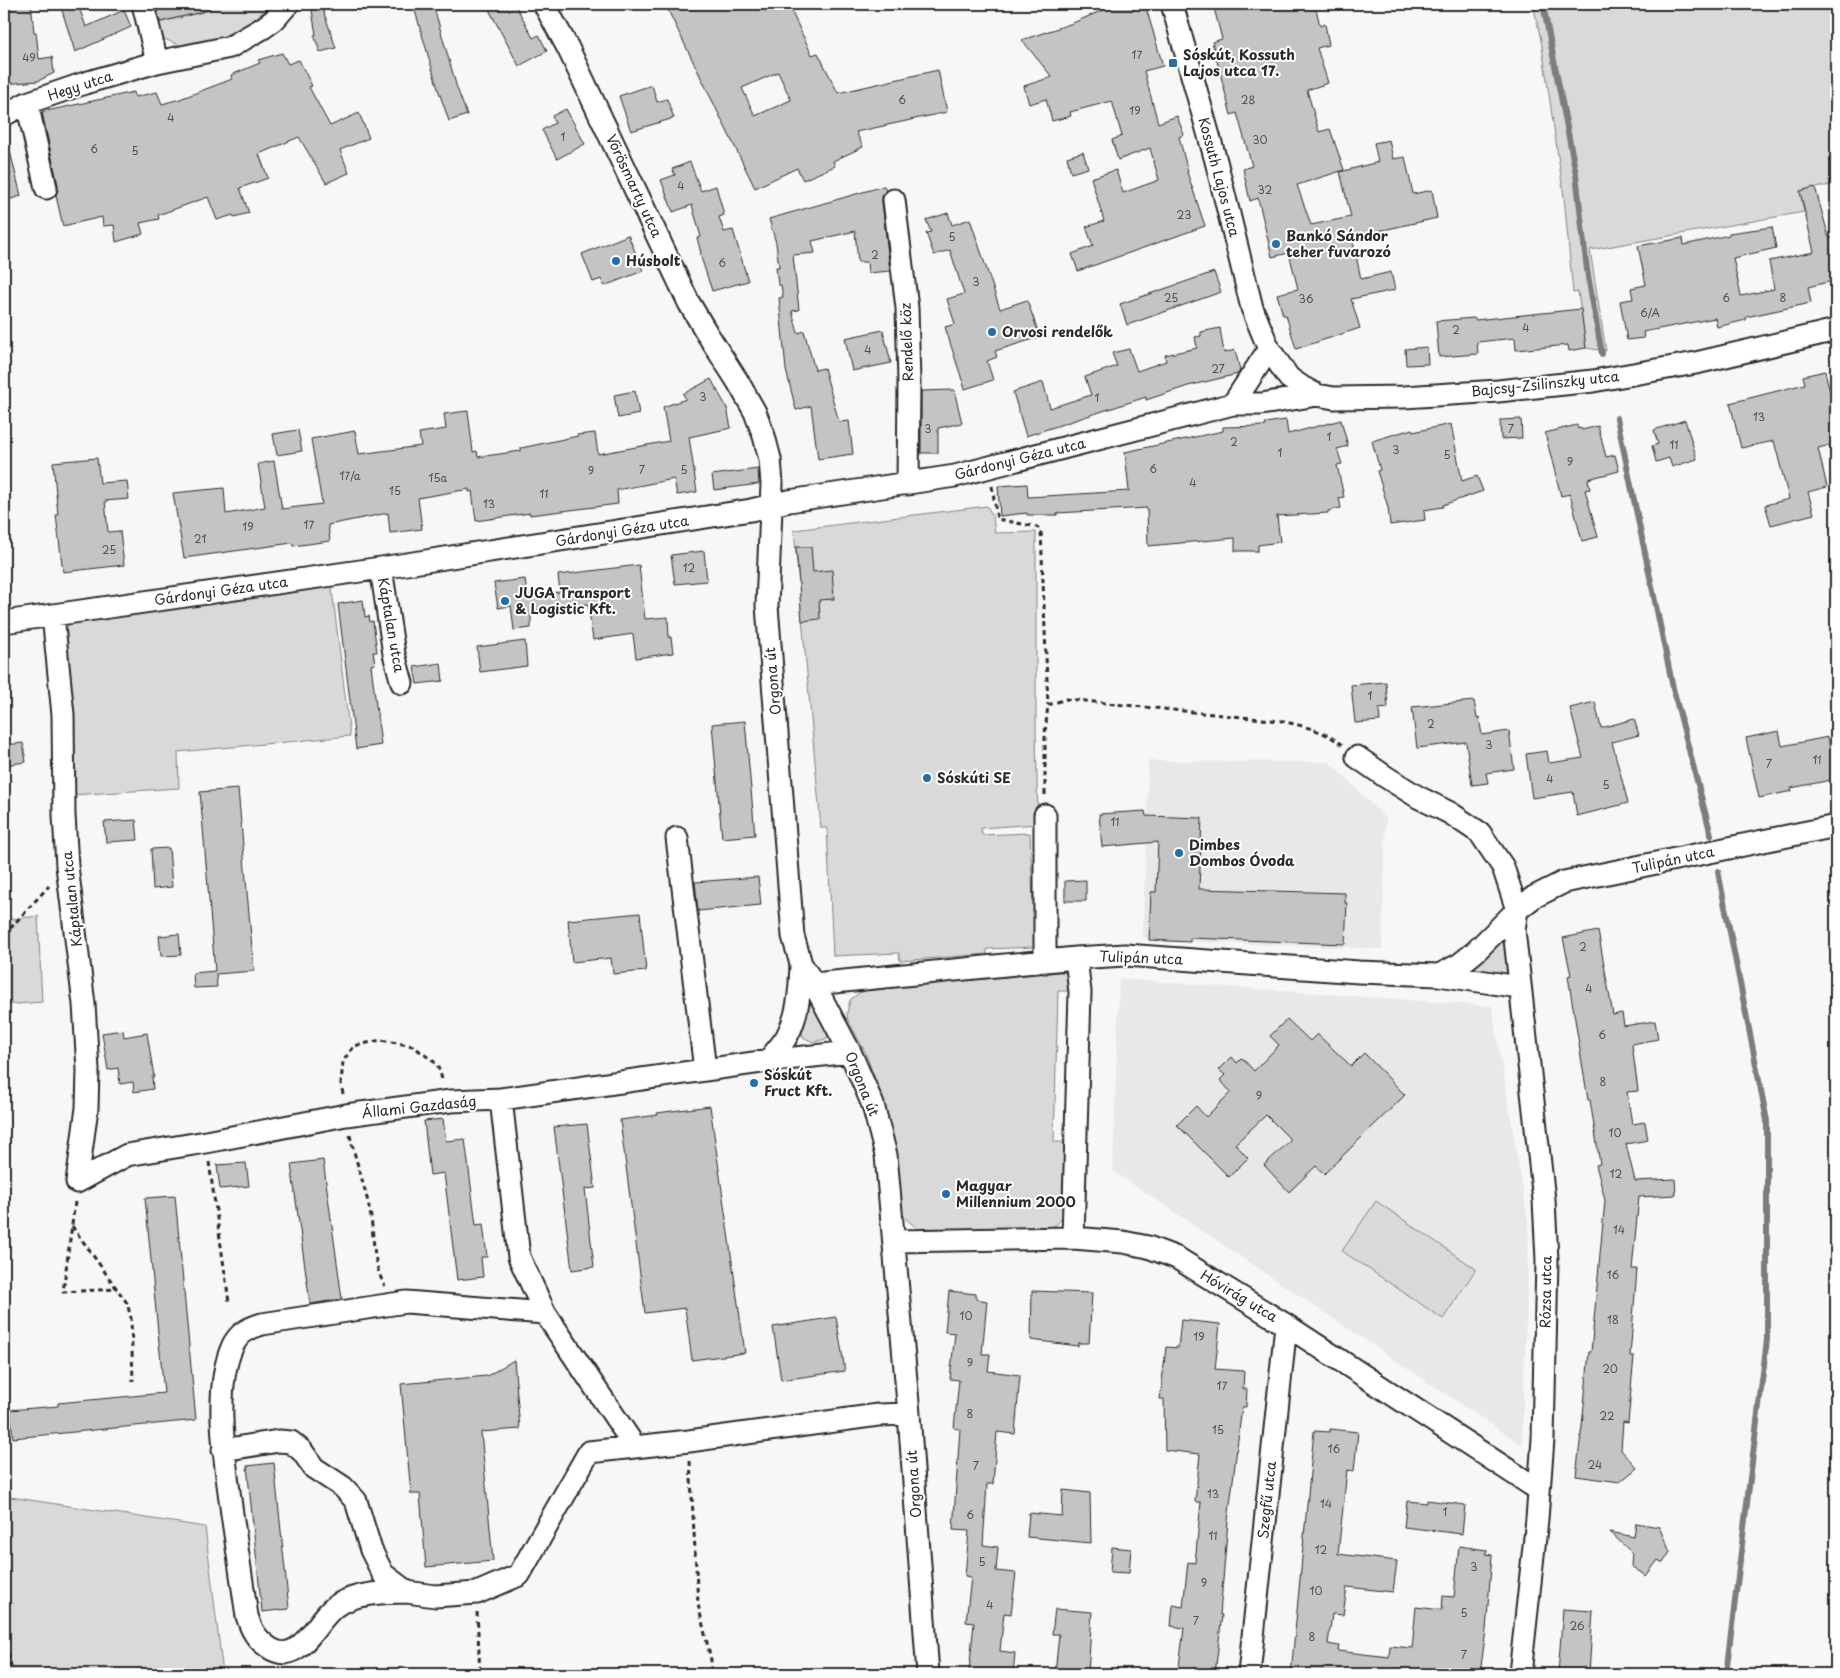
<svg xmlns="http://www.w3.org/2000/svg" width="1840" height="1678" font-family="'Playpen Sans',sans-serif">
<rect width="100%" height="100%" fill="#f7f7f7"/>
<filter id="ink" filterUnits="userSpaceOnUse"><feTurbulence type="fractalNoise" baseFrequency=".02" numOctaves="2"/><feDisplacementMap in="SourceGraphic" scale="10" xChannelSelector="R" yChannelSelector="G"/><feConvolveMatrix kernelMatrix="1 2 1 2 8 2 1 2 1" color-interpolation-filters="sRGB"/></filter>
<g filter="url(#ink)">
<path fill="#e8e8e8" d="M1148,761L1329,762L1386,818L1382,949L1149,940L1142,936L1147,830Z
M1119,979L1492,1006L1529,1227L1522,1445L1113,1171Z"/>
<path fill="#d9d9d9" stroke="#828282" d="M200,4H273L246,26L212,41L182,46L164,39L158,23L202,12Z
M1533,4H1836V149L1832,150L1836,184L1800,191L1804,212L1590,250L1606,351L1586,348L1578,292L1573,293L1564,197L1541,40Z
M987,506L993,517L995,533L1036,532V733L1038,824L981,828L982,835L1030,833L1035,947L987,949V954L900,961L899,953L833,956L827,828H821L794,530Z
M331,581L350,736L178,752L179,788L72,795L64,633L71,621Z
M38,916L42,1002L4,1005V920Z
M1499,938L1504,939L1507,943L1508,975L1468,971Z
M1060,972L1066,973L1070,976L1071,991H1058L1054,1142H1065L1064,1213C1060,1223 1056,1226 1046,1229L922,1232L907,1220L902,1213L897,1152L878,1087L865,1052L848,1020L847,1013L850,1000L859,993L871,989Z
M812,1003L829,1034L826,1039L813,1042L803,1037C800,1027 805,1011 812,1003Z
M1376,1201L1476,1269L1443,1319L1342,1251Z
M4,1496L205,1527L223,1674H4Z"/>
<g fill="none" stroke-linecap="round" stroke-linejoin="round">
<path stroke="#7b7b7b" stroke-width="6" d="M1543,4L1576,174L1587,270L1602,354
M1617,418L1673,688L1711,835
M1718,871L1767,1121V1340L1726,1674"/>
</g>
<path fill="#c4c4c4" stroke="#2b2b2b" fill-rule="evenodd" d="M4,4H31L34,32H36L39,59L52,57L54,73L38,81L4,84Z
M60,4H78L86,27L124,10L131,27L75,52Z
M156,4H210V10L160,22Z
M311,4H321L336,48L320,52L314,35H316Z
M413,4H433L457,88L467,115L449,121L438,89Z
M486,4H515L533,38L539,35L547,51L519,66Z
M665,4H788L812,55L818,53L838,93L938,70L947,112L856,132L863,147L833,161L835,166L803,180L797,168L755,188ZM778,72L791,100L755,116L742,88Z
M1117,4H1145L1163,66L1144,71L1158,123L1177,116L1184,135L1179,137L1188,172H1187L1205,226L1078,271L1072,254L1093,246L1086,227L1104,221L1091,178L1116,170L1123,193L1159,180L1150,148L1118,160L1112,140L1122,136L1112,101L1070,112L1071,116L1052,121L1046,99L1029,104L1024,86L1052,77L1022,40L1073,23Z
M1213,4H1315L1320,26L1325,24L1329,45L1317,48L1328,83L1307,90L1319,132L1330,129L1344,170L1297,185L1311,225L1351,217L1340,172L1378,162L1374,143L1389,140L1393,159L1405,157L1413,194L1432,190L1437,218L1352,237L1361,279L1391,272L1395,290L1351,299L1360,328L1296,349L1286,315H1283L1277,294L1298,289L1289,253L1272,257L1258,198L1250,201L1243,169L1252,166L1237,113L1231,115L1212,42L1222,39Z
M282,53L288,64L299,60L312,86L309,87L330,126L359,113L369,138L340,150L349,173L326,183L299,137L259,154L268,178L240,188L249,213L234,217L233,215L217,220L208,197L158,215L159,219L140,223L143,234L116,242L114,225L103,226L102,217L63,226L56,196L58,185L42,112L134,92L135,97L157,92L162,104L180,99L232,79L231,75L260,63L258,60Z
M652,85L657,102L667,99L674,118L631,131L619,96Z
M566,109L585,144L557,159L542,130L555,123L552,116Z
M4,151H10L21,196L4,201Z
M1083,152L1088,168L1071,173L1067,157Z
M690,162L701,191L716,186L724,215L719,217L724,232L733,230L748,281L712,291L700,254L701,253L697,238L701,237L692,205L673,212L661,180L675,175L672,169Z
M884,186L886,191L882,196V202L890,271L868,273L867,262H858L855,231L812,241L815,253L793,255L799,310L792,311L798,333L804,331L815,370L824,368L839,422L849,421L853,454L818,459L811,406L796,410L786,370L779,298L783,297L781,285H778L776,267H779L776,243L769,219Z
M1815,187L1829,238L1836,237V280L1808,287L1811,303L1746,317V320L1717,327L1715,318L1643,332L1644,338L1627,340L1620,301L1633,299L1631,288L1646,285L1638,246L1683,238L1684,245L1729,235V233L1772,227L1776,248L1733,258L1741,296L1774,289L1769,261L1814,252L1800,191Z
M948,213L952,225L970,219L1000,309L1027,300L1040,337L995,351L997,357L987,361L993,380L965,389L945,327L955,324L947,299L964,294L950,250L934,255L926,233L931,232L926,220Z
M628,235L643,271L604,286L601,279L593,282L582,254Z
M1214,272L1221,292L1127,325L1120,304Z
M1581,309L1586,348L1569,351L1568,345L1516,350L1515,338L1477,342L1478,354L1439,357L1436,321L1474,318L1475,320Z
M1220,328L1224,353L1235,350L1240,370L1238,374L1188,386L1146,400V397L1026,436L1013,392L1043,382L1050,408L1091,395L1085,377L1117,366L1112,353L1129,349L1137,371L1166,361L1165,355L1197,348L1195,337L1201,336V332Z
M883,330L891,363L852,371L845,338Z
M1427,347L1428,364L1406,365L1405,349Z
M1825,371L1836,418V444L1818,448L1827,487L1808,492L1814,514L1771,525L1765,505L1789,499L1774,441L1741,448L1730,403L1805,384L1803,376Z
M711,379L727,408L731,428L689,437L697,492L677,495L674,479L617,490L618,504L530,515V513L476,521L472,491L469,492V489L418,498L422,529L390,533L388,513L328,525L330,541L293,546L292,543L184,558L173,493L224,488L226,514L265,507L258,464L274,461L282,509L322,504L311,439L355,431L359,454L421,446L419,433L446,429L444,414L468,411L473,452L477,451L478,457L521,451V448L578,436L577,435L595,433L598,454L669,441L663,407L686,399L683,394Z
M954,390L962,423L938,428V453H921V391Z
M635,391L639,414L618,418L614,395Z
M1521,419L1522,438L1501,439L1500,420Z
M1286,420L1288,434L1341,420L1348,446L1337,449L1342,464L1337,465L1344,497L1339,498L1341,508L1328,511V513L1277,516L1280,542L1258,545V551H1235V538L1148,546L1147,508L1057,513V515H1027V513L1000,516L998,486L1027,484L1028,497L1129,491L1125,452L1223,431V427L1266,426L1265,423Z
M1685,420L1697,459L1672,467L1669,458L1656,462L1652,446L1658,444L1654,430Z
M1451,424L1462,481L1477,476L1483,491L1443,505V507L1424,510L1425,520L1390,525L1388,507L1377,471L1380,470L1372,441L1412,429L1413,432Z
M1577,425L1578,429L1581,428L1582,430L1598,426L1606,457L1615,455L1619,471L1588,479L1590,489L1585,490L1598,537L1582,541L1570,494L1561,496L1545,433Z
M298,430L302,451L277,455L273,434Z
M97,458L100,483L127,481L129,499L105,501L108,532L120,531L124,565L63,572L56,515H58L53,462Z
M758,469L759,484L714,490L712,475Z
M796,547H811L813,572L832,570L834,599L819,600L820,619L802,621Z
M704,551L707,581L675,584L671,555Z
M639,565L645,619L668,617L669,638L671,637L673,653L636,658L633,634L593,640L588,604L531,611V628L514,630L511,606L498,608L494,583L525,579L527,595L560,592L558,575Z
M363,600L365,617L369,616L370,622L373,621L375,637L377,652H373L375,664L371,665L381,745L356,749L338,604Z
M525,641L527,666L480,672L477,647Z
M441,663L443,681L417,684L414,667Z
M1386,682L1388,708L1379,709L1380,721L1355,723L1351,685Z
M1474,701L1477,718L1479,717L1482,735L1509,731L1514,769L1486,773L1488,783L1472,785L1466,742L1417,748L1412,707Z
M1595,702L1601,728L1634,719L1639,735L1612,742L1628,803L1577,816L1573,792L1532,798L1526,754L1547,751L1549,763L1583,758L1570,708Z
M745,721L755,835L722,838L712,724Z
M1779,731L1782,746L1828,737L1836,779L1791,788L1792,791L1759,798L1746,738Z
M23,743L26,762L4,765V745Z
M238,789L254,971L216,974L217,987L194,988L193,973L215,971L200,792Z
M1145,811L1146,816L1202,818L1199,889L1345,893V903H1347L1345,944L1190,938V942L1149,940L1151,892H1156L1158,842L1102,847L1099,814Z
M136,820L138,840L106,842L104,822Z
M169,848L172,887L153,889L151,849Z
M758,877L761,905L698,911L695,882Z
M1086,880V901H1065V881Z
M640,913L646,971L613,974L611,958L572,962L568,920Z
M1598,931L1613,1015L1622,1013L1624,1026L1655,1021L1658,1039L1632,1044L1638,1091L1627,1092L1632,1124L1645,1122L1648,1140L1626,1144L1635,1181L1675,1179L1676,1195L1639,1197L1632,1269H1637L1630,1356H1634L1628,1423L1623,1422L1621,1450L1637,1468L1620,1482L1576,1476L1582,1426L1589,1352H1591L1605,1200L1596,1165L1600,1164L1590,1100H1588L1568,976L1571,975L1563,938Z
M179,934L181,955L161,956L159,936Z
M1287,1019L1310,1041L1317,1034L1351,1066L1364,1053L1405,1095L1324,1174L1316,1166L1289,1192L1264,1165L1291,1140L1266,1115L1235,1144L1248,1158L1229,1177L1177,1125L1196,1106L1206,1117L1231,1092L1220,1080L1225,1075L1219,1070L1232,1057L1237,1063L1242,1058L1254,1071L1279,1045L1270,1036Z
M123,1030L124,1037L147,1033L154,1077H152L153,1089L134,1092L133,1082L120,1084L118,1068L108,1070L102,1033Z
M710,1106L745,1353L692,1360L685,1308L645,1313L620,1120L658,1115L657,1113Z
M443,1119L446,1141L465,1139L476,1225L483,1224L487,1257H481L483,1277L457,1280L444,1173L430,1175L424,1121Z
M587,1124L595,1188L585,1189L594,1267L572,1270L554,1127Z
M323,1160L342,1299L310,1304L291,1164Z
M246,1163L249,1186L220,1189L217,1165Z
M175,1196L196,1420L13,1438L10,1410L58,1406V1403L164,1393L145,1198Z
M949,1291L976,1294V1299L987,1301L982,1354H990L988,1371L1020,1375L1015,1434L997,1432L993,1484H987L983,1545L998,1547L996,1571L1016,1573L1011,1614L1004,1613L1000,1651L1015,1653L1013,1674L969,1672L974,1623L966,1622L971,1577L965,1576L969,1531L953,1530L960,1429L954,1428L959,1380L950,1379L955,1333L945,1332Z
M1032,1291L1092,1293L1089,1343H1078V1346L1031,1340Z
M836,1317L845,1371L781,1380L773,1327Z
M1181,1320L1220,1324L1215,1369L1244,1371L1243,1389H1247L1246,1407H1242L1228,1521L1220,1615H1222L1215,1674H1178L1184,1628L1171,1626L1173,1605L1183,1607L1188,1562L1195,1563L1201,1502H1195L1200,1454L1165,1450L1164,1399H1160L1166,1347L1178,1348Z
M514,1360L520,1429L481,1432L493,1561L426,1567L420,1494H411L401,1384L487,1376Z
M1330,1429L1358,1432L1354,1471L1347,1470L1338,1554L1397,1561L1393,1592L1347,1587L1343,1615L1332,1614L1328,1644L1339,1646L1338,1651L1389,1657L1390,1646L1412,1648L1416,1607L1442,1610L1443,1596L1454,1597L1459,1546L1487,1550L1486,1554L1492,1555L1486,1630L1480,1674H1445L1417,1671L1416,1674H1291L1314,1431L1330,1432Z
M274,1463L289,1609L262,1612L247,1466Z
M1063,1490L1090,1493L1091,1543L1027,1537L1029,1513L1062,1516Z
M1427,1500L1465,1505L1462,1534L1404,1527L1407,1501L1427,1503Z
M1636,1523L1659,1527L1670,1552L1663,1563L1658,1560L1646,1576L1631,1566L1632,1553L1610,1532L1634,1537Z
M1112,1547L1131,1549L1129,1573L1110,1572Z
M1055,1609L1092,1612L1088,1674H1055L1059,1634H1052Z
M1563,1609L1593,1611L1589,1674H1558Z"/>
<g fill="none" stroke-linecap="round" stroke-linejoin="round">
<g stroke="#2b2b2b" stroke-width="25">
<path id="minor" d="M143,4L157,62
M544,4L568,48L689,303L708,335L738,382L755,412L764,436L770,459L772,484L767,606L793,936L801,964L814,984L850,1052L873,1105L886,1155L909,1414L928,1674
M1172,4L1216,161L1252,308L1269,349L1289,378L1302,387L1317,395L1334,398L1404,397L1498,391L1593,381L1696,363L1836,330
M27,103L46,188
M4,115L27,103L85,83L157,62L230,47L263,28L274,20L288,4
M894,200L907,308L909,382L908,484
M1233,404L1269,349
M381,568L394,654L402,683
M53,615L63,715L64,815L67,866L84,1004L88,1070L87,1108L77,1182
M4,622L381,568L751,510L789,501L955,476L1233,404H1261L1317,395
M1357,757L1386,777L1418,797L1450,813L1480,833L1503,867L1517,910L1514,930L1544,1200L1547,1260L1543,1439L1537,1519L1520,1674
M677,838L705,1070
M1045,962V815
M1439,975L1519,987
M814,984L1076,958L1125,955L1359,972L1439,975L1460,964L1475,952L1517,910L1534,897L1564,882L1836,826
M768,1061C774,1053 782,1045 787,1036C799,1014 800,989 801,964
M501,1099L519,1257L545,1313L635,1447
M77,1182L127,1155L206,1142L346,1115L451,1101L501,1099L768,1061L850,1052
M1073,1238L1080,992L1076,958
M895,1241L1073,1238L1123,1242L1148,1247L1177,1258L1286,1325L1539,1490
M223,1450L279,1441L291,1442L302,1451L314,1468L343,1487L356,1501L371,1550L383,1574L407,1592L435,1596L477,1593L519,1575L589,1452L689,1441L878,1415L909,1414
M407,1592C385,1593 359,1592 339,1604C316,1616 301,1670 268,1647C256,1639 251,1629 247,1616C242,1582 237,1548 232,1514C226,1467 212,1390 233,1345C240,1332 249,1328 262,1324L406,1302L545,1313
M1249,1674L1286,1325"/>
</g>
<path stroke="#2b2b2b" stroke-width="3" stroke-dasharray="5 4" stroke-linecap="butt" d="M992,486L997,519L1037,527L1041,531L1048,705
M1045,795V733L1048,705L1066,699L1281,721C1303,726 1324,730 1342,745
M4,935L49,886
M343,1094L341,1084L343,1061L354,1046L381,1040L413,1046L437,1064L443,1082
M350,1135C355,1159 364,1183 369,1207C375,1233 371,1262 385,1286
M209,1162L229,1302
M75,1202L63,1292L117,1289
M72,1226L127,1303L131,1318L133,1381
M690,1461L698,1604L711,1660V1674
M477,1612L480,1674
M4,1636L13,1674"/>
<use href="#minor" stroke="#fff" stroke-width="21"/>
</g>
</g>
<g fill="#1f6fb2" stroke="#fff" stroke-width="2">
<rect x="1168" y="58" width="10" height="10" rx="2.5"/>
<circle cx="1276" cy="244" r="5"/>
<circle cx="616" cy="261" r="5"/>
<circle cx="992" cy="332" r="5"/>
<circle cx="505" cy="601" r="5"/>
<circle cx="927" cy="778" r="5"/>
<circle cx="1179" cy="853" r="5"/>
<circle cx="754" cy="1083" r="5"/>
<circle cx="946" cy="1194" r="5"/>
</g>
<g text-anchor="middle" stroke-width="4" stroke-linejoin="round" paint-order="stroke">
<g font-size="11" fill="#515151">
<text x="1137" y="59">17</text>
<text x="29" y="62">49</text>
<text x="902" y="104">6</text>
<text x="1248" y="104">28</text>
<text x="1135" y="115">19</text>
<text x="171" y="122">4</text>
<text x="563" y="141">1</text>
<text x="1260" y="144">30</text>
<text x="94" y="153">6</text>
<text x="135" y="155">5</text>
<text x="681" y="190">4</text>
<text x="1265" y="194">32</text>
<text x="1184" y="219">23</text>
<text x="952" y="241">5</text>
<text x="875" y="259">2</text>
<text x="722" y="267">6</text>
<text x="976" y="286">3</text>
<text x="1171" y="302">25</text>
<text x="1726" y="302">6</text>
<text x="1783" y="302">8</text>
<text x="1306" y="303">36</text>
<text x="1650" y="317">6/A</text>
<text x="1526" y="332">4</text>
<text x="1456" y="334">2</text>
<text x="868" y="354">4</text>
<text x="1218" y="373">27</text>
<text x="703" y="401">3</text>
<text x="1097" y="402">1</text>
<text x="1759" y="421">13</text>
<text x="928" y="433">3</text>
<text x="1511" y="433">7</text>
<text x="1329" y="441">1</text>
<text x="1234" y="446">2</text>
<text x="1674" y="449">11</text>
<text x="1396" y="454">3</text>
<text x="1280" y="457">1</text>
<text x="1447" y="459">5</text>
<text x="1570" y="466">9</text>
<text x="1153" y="473">6</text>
<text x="642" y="474">7</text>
<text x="684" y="474">5</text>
<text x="591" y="475">9</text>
<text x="350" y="480">17/a</text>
<text x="438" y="482">15a</text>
<text x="1193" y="487">4</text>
<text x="395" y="495">15</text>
<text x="544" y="498">11</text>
<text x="489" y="508">13</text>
<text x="309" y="529">17</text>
<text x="248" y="531">19</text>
<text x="200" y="543">21</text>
<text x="109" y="554">25</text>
<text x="689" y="572">12</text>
<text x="1370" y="700">1</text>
<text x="1431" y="728">2</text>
<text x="1489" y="749">3</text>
<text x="1817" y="764">11</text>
<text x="1769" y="768">7</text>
<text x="1550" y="783">4</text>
<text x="1606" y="789">5</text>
<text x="1115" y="826">11</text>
<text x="1583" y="951">2</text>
<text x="1589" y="993">4</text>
<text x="1602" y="1039">6</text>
<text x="1603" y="1086">8</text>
<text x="1259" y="1100">9</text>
<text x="1615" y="1137">10</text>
<text x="1616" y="1178">12</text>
<text x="1619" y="1234">14</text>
<text x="1613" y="1279">16</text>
<text x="966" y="1320">10</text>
<text x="1613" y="1324">18</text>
<text x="1199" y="1341">19</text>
<text x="970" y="1367">9</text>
<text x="1610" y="1373">20</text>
<text x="1222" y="1390">17</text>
<text x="970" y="1418">8</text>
<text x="1607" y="1420">22</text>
<text x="1218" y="1434">15</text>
<text x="1334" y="1453">16</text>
<text x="1595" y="1469">24</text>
<text x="976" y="1470">7</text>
<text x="1213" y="1498">13</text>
<text x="1326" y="1508">14</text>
<text x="1445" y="1516">1</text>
<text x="970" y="1519">6</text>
<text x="1213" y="1540">11</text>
<text x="1321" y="1554">12</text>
<text x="982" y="1566">5</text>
<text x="1474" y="1571">3</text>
<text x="1204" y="1587">9</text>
<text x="1316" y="1595">10</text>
<text x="990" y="1609">4</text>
<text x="1464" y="1617">5</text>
<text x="1196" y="1625">7</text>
<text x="1577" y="1630">26</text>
<text x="1312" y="1641">8</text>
<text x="1464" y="1659">7</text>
</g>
<g font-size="14" font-weight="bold" fill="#2b2b2b" stroke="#fff" text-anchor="start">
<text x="1183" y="60">Sóskút, Kossuth<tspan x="1183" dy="16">Lajos utca 17.</tspan></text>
<text x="1286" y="241">Bankó Sándor<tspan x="1286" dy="16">teher fuvarozó</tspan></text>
<text x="626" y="266">Húsbolt</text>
<text x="1002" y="337">Orvosi rendelők</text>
<text x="515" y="598">JUGA Transport<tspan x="515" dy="16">&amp; Logistic Kft.</tspan></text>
<text x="937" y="783">Sóskúti SE</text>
<text x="1189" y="850">Dimbes<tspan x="1189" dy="16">Dombos Óvoda</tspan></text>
<text x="764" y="1080">Sóskút<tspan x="764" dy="16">Fruct Kft.</tspan></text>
<text x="956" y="1191">Magyar<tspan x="956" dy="16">Millennium 2000</tspan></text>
</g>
<g font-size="14" fill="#2b2b2b" stroke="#fff">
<text transform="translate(80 86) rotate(-18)" y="5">Hegy utca</text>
<text transform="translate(1219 177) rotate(75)" y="5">Kossuth Lajos utca</text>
<text transform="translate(634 186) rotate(65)" y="5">Vörösmarty utca</text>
<text transform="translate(907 342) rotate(-92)" y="5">Rendelő köz</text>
<text transform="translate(1545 384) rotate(-6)" y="5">Bajcsy-Zsilinszky utca</text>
<text transform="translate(1020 459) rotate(-14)" y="5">Gárdonyi Géza utca</text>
<text transform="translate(622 531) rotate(-9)" y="5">Gárdonyi Géza utca</text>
<text transform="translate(221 591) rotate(-8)" y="5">Gárdonyi Géza utca</text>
<text transform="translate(391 625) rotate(80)" y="5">Káptalan utca</text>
<text transform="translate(773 681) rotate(-95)" y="5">Orgona út</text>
<text transform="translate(1673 860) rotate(-12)" y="5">Tulipán utca</text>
<text transform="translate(72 899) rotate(-96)" y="5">Káptalan utca</text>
<text transform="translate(1141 958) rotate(2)" y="5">Tulipán utca</text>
<text transform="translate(862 1084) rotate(68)" y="5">Orgona út</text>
<text transform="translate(419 1107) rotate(-6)" y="5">Állami Gazdaság</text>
<text transform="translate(1546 1292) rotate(-89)" y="5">Rózsa utca</text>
<text transform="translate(1239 1296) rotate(31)" y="5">Hóvirág utca</text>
<text transform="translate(914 1484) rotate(-94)" y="5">Orgona út</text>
<text transform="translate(1267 1500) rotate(-84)" y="5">Szegfű utca</text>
</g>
</g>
<rect width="1840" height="1678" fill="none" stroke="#fff" stroke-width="20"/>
<rect x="10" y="10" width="1820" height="1658" fill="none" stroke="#2b2b2b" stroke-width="2" filter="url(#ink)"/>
</svg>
